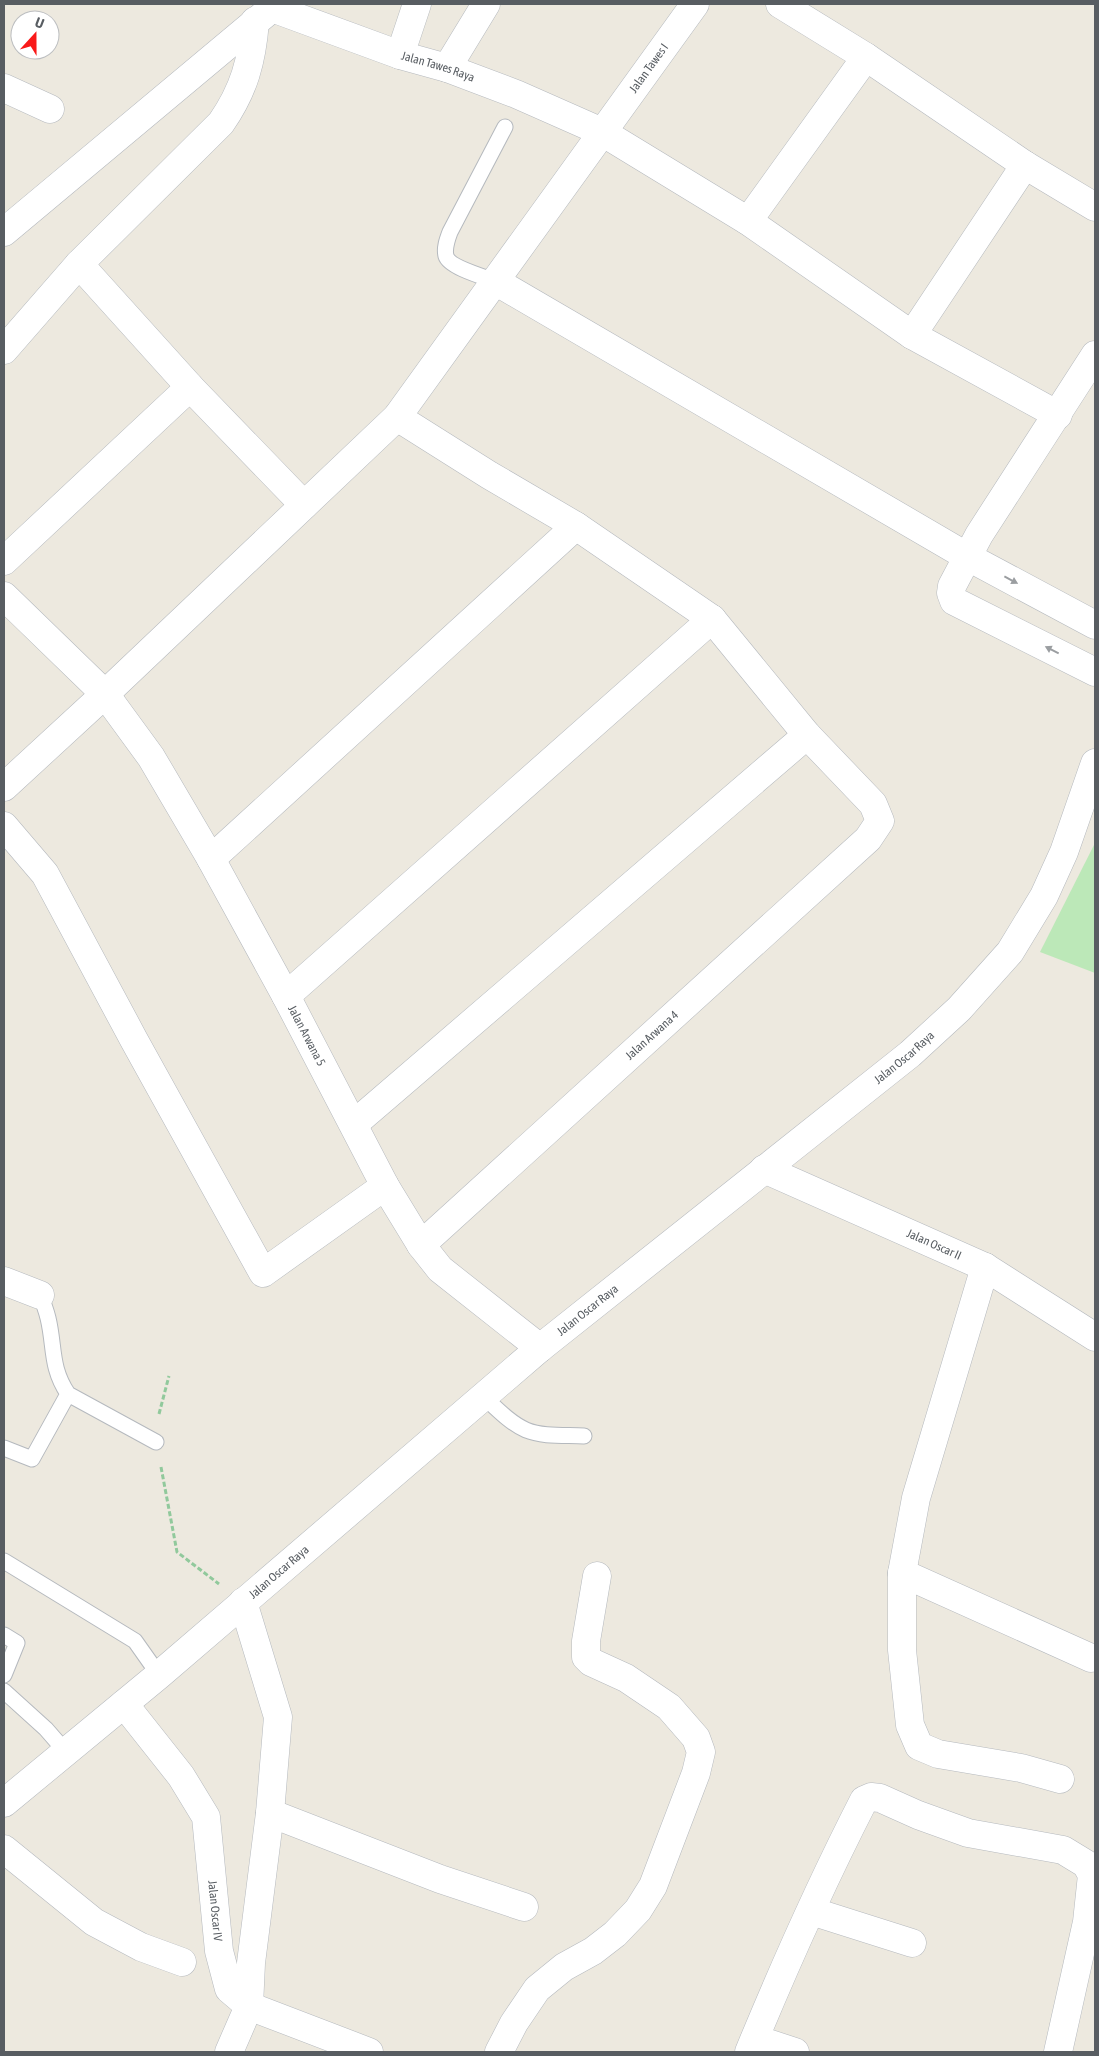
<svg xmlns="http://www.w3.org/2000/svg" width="1099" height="2056" font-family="'Asap Condensed',sans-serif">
<rect width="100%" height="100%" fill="#ede9df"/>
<path fill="#bce8b8" d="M1095,843V973L1040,952Z"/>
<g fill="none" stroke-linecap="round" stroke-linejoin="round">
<g stroke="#b5b9be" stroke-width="17">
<path id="service" d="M495,281C484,277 449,267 446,256C444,248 447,240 450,232L505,127
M68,1394L156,1442
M483,1396C496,1408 510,1423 526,1430C543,1437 565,1435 584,1436
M4,1448L32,1459L68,1394C50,1367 55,1347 48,1318C46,1310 43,1302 40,1295
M4,1561L135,1641L159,1675
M4,1635L17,1643L4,1675
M4,1691L46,1729L66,1752"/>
</g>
<g stroke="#b5b9be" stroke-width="29">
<g id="minor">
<path id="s1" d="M272,8L400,55L447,68L516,94L602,132L748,221L912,335L1058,415"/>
<path d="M400,55L417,4"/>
<path d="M866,57L1025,165L1095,207"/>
<path d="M447,68L486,4"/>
<path d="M4,88L50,109"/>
<path d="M748,221L866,57L780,4"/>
<path d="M4,232L272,8L273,4"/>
<path d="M79,264L221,123C244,90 252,61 255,21"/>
<path d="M495,281L968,557L1095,625"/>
<path d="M912,335L1025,165"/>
<path d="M4,350L79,264L190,387L304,505"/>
<path d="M1095,355L979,535L952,586L951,593L954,601L1095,672"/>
<path d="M4,561L190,387"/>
<path id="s2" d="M4,596L105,694L151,757L211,859L286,996L385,1186L421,1245L440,1269L540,1348"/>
<path id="s3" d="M4,787L105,694L397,417L695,4"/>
<path d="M4,826L45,874L134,1040L263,1273L385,1186"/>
<path d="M211,859L576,526L489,475L397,417"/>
<path d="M286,996L712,619"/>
<path d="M354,1124L807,735"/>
<path id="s4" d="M764,1169L985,1267L1095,1337"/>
<path id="s5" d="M421,1245L868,839L880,821L873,804L807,735L712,619L576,526"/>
<path d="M985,1267L916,1498L902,1573V1650L910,1725L919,1746L938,1754L1021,1768L1060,1779"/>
<path d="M4,1281L40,1295"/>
<path d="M902,1573L1091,1658"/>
<path id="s6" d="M124,1704L181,1776L206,1817L219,1951L229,1989L249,2006L369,2052"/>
<path d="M270,1813L440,1879L524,1907"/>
<path d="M4,1849L94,1922L141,1947L182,1962"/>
<path d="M811,1911L912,1943"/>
<path d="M755,2039L795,2052"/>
<path d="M229,2052L249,2006L251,1963L270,1813L278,1717L243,1602"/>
<path d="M499,2052L514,2023L537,1989L564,1967L593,1951L615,1934L638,1910L653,1886L696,1773L701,1752L696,1738L669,1707L626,1678L591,1662L586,1657V1641L597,1576"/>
<path d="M749,2052C784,1967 822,1882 864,1800L871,1797L880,1798L918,1815L968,1833L1063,1850L1086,1864L1092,1875L1087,1922L1058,2052"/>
</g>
</g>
<g stroke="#b5b9be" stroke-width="29">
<g id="tertiary">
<path id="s7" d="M4,1803L159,1675L540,1348L910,1054L959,1009L1010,952L1044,896L1064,852L1095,763"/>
</g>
</g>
<path stroke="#91c99c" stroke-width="3" stroke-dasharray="5 2.5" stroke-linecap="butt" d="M159,1414L169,1376
M161,1467L177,1552L219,1584"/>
<use href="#service" stroke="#fff" stroke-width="15"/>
<use href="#minor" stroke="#fff" stroke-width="28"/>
<use href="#tertiary" stroke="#fff" stroke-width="28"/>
</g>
<defs><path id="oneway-solid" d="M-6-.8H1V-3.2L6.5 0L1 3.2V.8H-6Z" transform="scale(1.25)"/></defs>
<g fill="#9b9ea1">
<use href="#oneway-solid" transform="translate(1011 580) rotate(28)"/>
<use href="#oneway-solid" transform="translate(1052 650) rotate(-153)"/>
</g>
<g text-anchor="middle" stroke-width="5" stroke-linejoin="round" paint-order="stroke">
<g font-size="12" fill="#585d62" stroke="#fff">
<text dy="4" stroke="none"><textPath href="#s1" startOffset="176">Jalan Tawes Raya</textPath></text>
<text dy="4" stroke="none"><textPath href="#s3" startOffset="970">Jalan Tawes I</textPath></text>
<text dy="4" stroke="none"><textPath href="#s5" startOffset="312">Jalan Arwana 4</textPath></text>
<text dy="4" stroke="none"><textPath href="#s2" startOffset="538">Jalan Arwana 5</textPath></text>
<text dy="4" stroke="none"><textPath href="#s7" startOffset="1169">Jalan Oscar Raya</textPath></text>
<text dy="4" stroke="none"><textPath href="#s4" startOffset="186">Jalan Oscar II</textPath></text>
<text dy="4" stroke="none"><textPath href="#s7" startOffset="764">Jalan Oscar Raya</textPath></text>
<text dy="4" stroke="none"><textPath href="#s7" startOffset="359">Jalan Oscar Raya</textPath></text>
<text dy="4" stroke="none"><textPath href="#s6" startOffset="234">Jalan Oscar IV</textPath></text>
</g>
</g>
<rect width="1099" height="2056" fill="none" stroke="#585d62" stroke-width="10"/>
<g transform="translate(35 35) rotate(21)"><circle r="24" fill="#ffffff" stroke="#bcbec0"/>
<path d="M0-4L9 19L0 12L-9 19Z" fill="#f91919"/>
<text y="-8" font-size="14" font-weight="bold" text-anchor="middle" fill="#585d62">U</text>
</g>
</svg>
